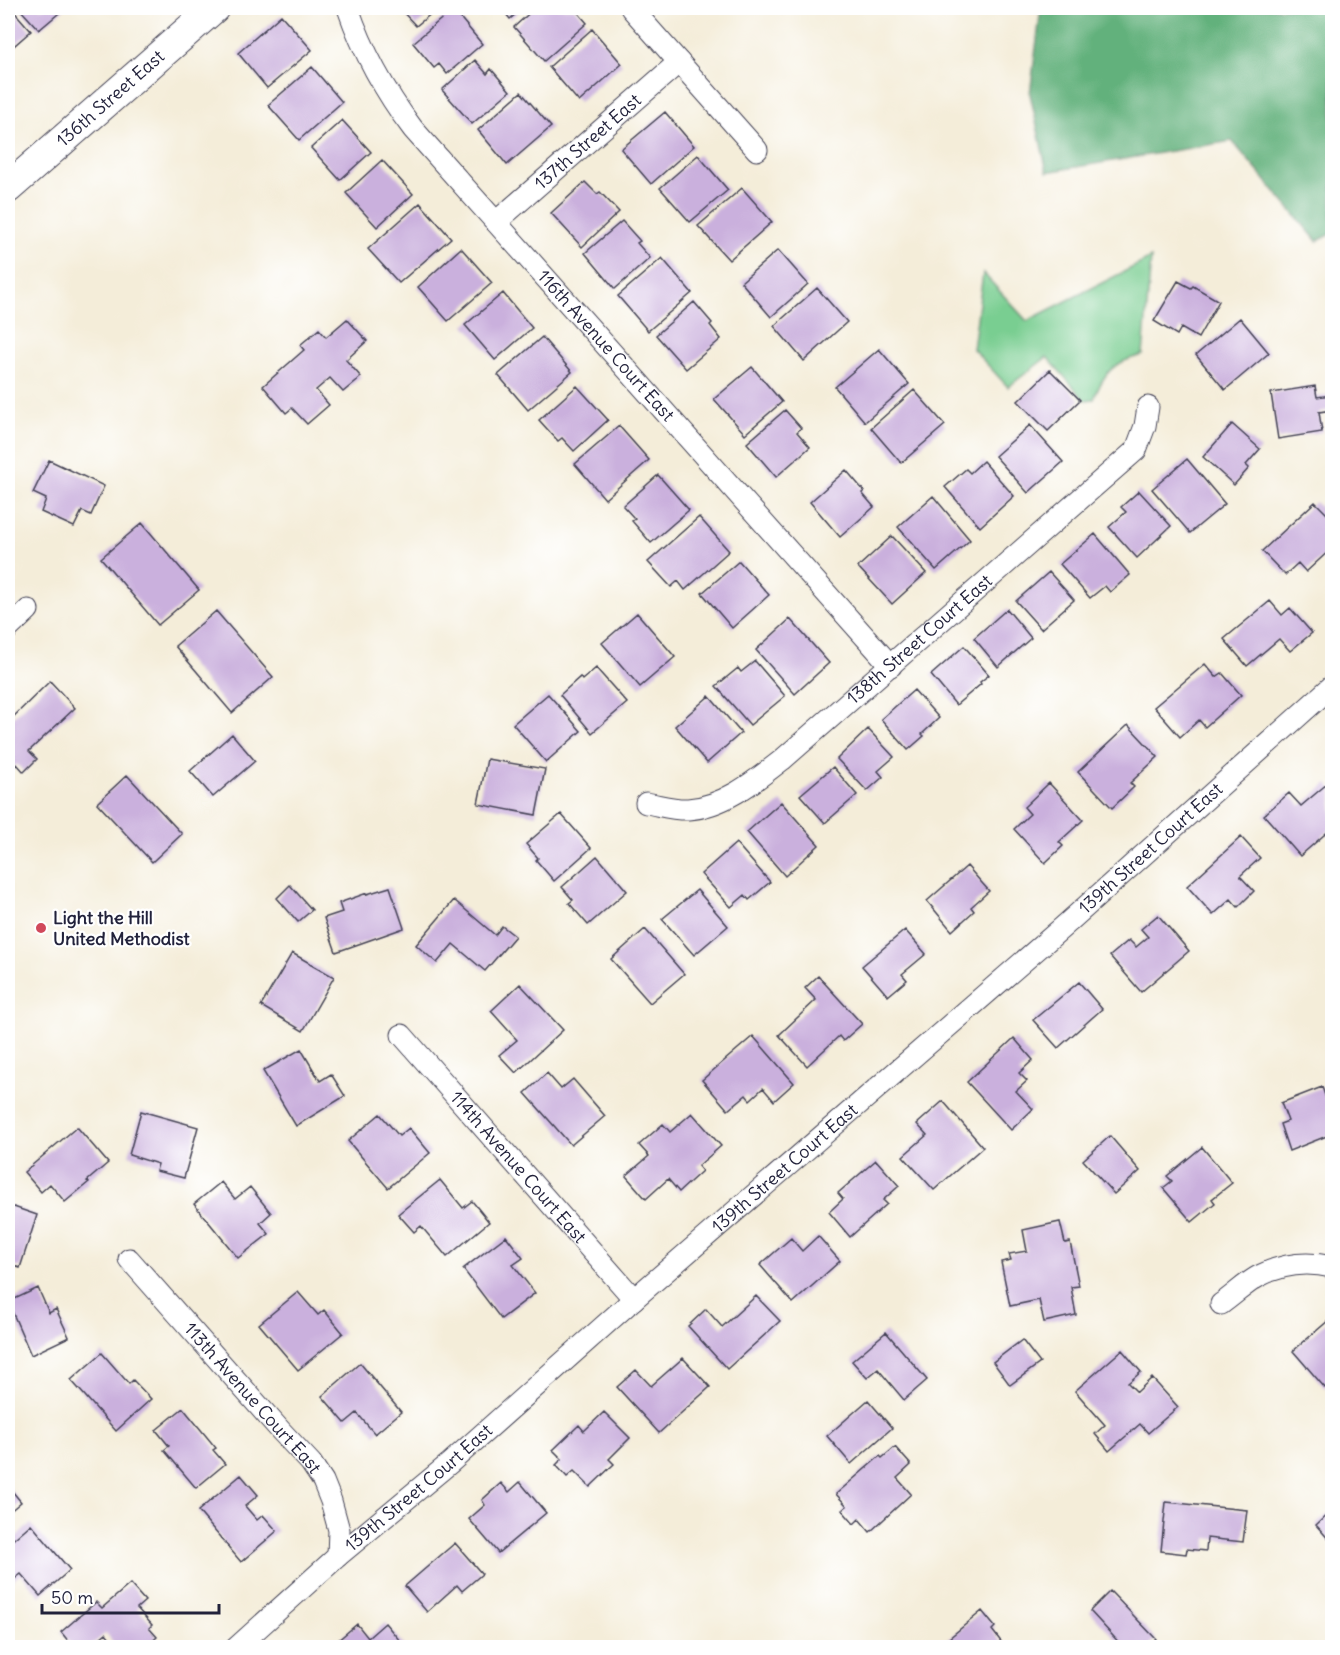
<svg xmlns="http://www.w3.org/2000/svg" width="1340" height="1655" font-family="Delius,sans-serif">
<rect width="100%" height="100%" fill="#fff"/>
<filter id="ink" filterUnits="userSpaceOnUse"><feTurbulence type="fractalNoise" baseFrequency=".0167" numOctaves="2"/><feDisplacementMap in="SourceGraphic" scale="12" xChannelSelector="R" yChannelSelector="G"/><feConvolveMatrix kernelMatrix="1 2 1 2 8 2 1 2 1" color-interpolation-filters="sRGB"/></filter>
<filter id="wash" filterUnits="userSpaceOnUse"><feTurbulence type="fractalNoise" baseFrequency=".008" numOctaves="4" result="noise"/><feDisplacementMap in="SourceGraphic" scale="24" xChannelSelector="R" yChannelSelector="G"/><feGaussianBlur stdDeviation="1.35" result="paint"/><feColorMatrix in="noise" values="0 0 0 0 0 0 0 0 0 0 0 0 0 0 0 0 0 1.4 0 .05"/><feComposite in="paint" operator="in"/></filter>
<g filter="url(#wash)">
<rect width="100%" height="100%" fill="#f4edd9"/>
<path fill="#79ce91" stroke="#4e7866" stroke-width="1.5" d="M1151,258L1143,355C1114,362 1104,371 1094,399L1085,400L1047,357L1008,387L973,349L983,273L1027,321Z"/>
<path fill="#62b17b" stroke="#426a5b" stroke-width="1.5" d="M1041,8H1332V234L1317,241L1232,141L1047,172L1030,94Z"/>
<g id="blocks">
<path fill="#cab0dd" d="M8,8H11L31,31L8,51Z
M19,8H65L39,30Z
M399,8H438L416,26Z
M501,8H523L510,19Z
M535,8H574L587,23L544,61L514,27Z
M453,9L482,44L447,74L439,64L434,68L413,43Z
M281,15L312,50L267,88L238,53Z
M592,29L622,64L579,102L549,67Z
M475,60L487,74L491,69L510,91L472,124L442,90Z
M312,67L342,102L299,140L268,105Z
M521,92L551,127L507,165L478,130Z
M665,112L694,146L651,184L621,149Z
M342,120L371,152L340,180L311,148Z
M698,155L728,190L690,222L660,188Z
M382,160L413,194L377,227L346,193Z
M585,182L597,194L600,192L619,212L582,247L551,213Z
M742,188L772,222L729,260L698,226Z
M420,203L451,238L399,283L368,249Z
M622,221L640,241L637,243L650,258L615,289L585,253Z
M461,248L492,283L448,321L418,287Z
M778,250L808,284L771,317L741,282Z
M662,258L692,293L648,331L618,296Z
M1178,281L1191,288L1193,286L1219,301L1198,338L1181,328L1177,335L1154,321Z
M817,288L847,322L804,361L774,326Z
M503,293L532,328L495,360L465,325Z
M694,302L712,323L710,325L721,339L686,369L656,335Z
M1240,318L1269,353L1225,390L1196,355Z
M347,319L367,341L346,360L361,377L343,392L330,378L316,390L329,405L307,424L292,408L286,413L263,386L304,350L300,345L319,329L326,337Z
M542,337L572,372L528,410L498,375Z
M879,349L909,384L865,422L835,387Z
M752,367L782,402L745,434L714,399Z
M1050,370L1080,400L1048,431L1018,401Z
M577,386L608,420L574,451L562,438L558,441L539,420Z
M1315,386L1317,397L1331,395L1332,406V410L1319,412L1322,432L1278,439L1271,393Z
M914,390L945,425L901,463L871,428Z
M785,410L801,428L797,432L810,447L776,477L747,443Z
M1232,424L1260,449L1246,465L1249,468L1234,485L1203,457Z
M1030,425L1063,462L1028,493L995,456Z
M619,426L649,460L605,499L575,464Z
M1187,459L1225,504L1190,533L1152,489Z
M49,460L104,486L91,515L82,511L74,527L41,512L46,499L33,493Z
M983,461L1014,496L980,527L945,487L966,469L970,473Z
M846,470L864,491L862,493L874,507L840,537L810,502Z
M658,475L689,510L651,543L632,521L635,519L623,506Z
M1139,491L1171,526L1137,558L1109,527L1126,512L1121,507Z
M933,496L970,540L936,570L898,527Z
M1315,502L1332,519V548L1306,572L1298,563L1285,575L1262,551Z
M699,517L729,551L685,590L678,581L671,587L648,562Z
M142,523L199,590L158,625L101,558Z
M1095,534L1130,575L1110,592L1105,586L1090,598L1060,564Z
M892,536L926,573L892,604L858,567Z
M739,561L769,595L732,628L702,593Z
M1049,572L1074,600L1041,629L1016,601Z
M1270,601L1282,615L1290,608L1312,633L1290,651L1279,639L1247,666L1224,639Z
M1007,609L1031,638L998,667L974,638Z
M216,611L273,677L232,713L175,646Z
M637,613L675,657L640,687L602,643Z
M790,619L829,663L795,694L756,650Z
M964,646L989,675L980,682L981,684L956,705L931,675Z
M755,661L785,696L750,725L716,686L738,668L741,672Z
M1205,664L1216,677L1222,673L1241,695L1205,727L1199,720L1180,737L1154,707Z
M596,668L627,703L592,733L560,695L580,677L582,680Z
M50,681L75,708L29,751L37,759L24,772L17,764L8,773V722Z
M914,690L939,718L922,734L924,736L908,750L881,719Z
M548,694L581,731L546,762L513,724Z
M709,696L741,733L707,763L675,726Z
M1128,725L1158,757L1130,783L1134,787L1112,808L1078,772Z
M868,729L894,757L878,771L883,777L867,791L837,759Z
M232,734L255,761L213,797L190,771Z
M487,759L545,769L536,815L478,804Z
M833,767L857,795L825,823L800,795Z
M127,775L182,834L152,862L97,803Z
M1049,783L1083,820L1059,842L1063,846L1045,863L1014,829L1030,814L1024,807Z
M1328,783L1332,789V828L1300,856L1264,815L1289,793L1301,806Z
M781,802L819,845L785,876L747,832Z
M561,814L591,848L554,881L536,860L538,858L526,844Z
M1241,837L1260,858L1240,876L1254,891L1238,907L1231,899L1213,915L1187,886Z
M736,843L770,882L749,900L745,895L731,907L701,874Z
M597,856L627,891L588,925L569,903L573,900L562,887Z
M967,866L989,891L971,907L974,911L952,931L927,901Z
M290,885L312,910L298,922L277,898Z
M390,887L404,928L336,952L324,918L342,912L339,903L367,893V894Z
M697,890L728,926L694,955L662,919Z
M454,900L495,935L502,926L515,936L485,971L453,944L437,963L416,945Z
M1158,915L1189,951L1141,992L1110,956L1129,940L1136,947L1148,937L1141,929Z
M645,929L684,974L650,1003L611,959Z
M905,930L926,954L902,974L907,980L888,996L862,966Z
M292,953L334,977L303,1031L261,1006Z
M818,976L862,1024L843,1041L839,1036L807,1066L779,1035L816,1000L805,988Z
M1079,982L1102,1009L1058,1048L1033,1020Z
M520,984L563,1030L516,1073L499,1055L517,1040L491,1011Z
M753,1036L794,1083L774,1101L763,1088L750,1100L746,1095L728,1110L702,1080Z
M1014,1038L1033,1060L1019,1073L1027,1081L1016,1091L1033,1109L1011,1130L967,1082Z
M301,1049L320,1081L331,1074L345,1096L296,1126L263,1071Z
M547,1073L561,1089L573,1079L605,1116L571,1145L525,1093Z
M1322,1087L1332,1115V1134L1289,1151L1280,1124L1288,1121L1281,1103Z
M943,1101L983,1147L934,1190L903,1156L927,1135L917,1124Z
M141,1111L198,1127L184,1178L156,1171L158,1164L129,1155Z
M692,1113L721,1146L698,1166L702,1171L679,1192L668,1179L646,1199L626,1176L649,1156L639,1145L663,1124L670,1132Z
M380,1114L399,1136L409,1128L430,1153L388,1188L348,1141Z
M77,1127L108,1163L87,1181L89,1182L65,1202L50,1184L41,1192L24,1172Z
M1110,1136L1140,1171L1114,1194L1083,1160Z
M1202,1147L1232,1183L1212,1199L1215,1203L1192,1222L1163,1188L1172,1181L1167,1176Z
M876,1160L899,1186L883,1200L887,1204L850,1237L829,1212L843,1199L838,1193Z
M440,1180L463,1208L472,1201L489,1222L447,1257L421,1226L414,1232L398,1214Z
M221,1182L235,1199L250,1187L271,1213L260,1223L269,1234L238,1258L194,1204Z
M8,1205L37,1215L20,1268L8,1264Z
M1060,1222L1065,1243L1070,1242L1079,1286L1071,1287L1076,1315L1044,1322L1039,1300L1010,1306L1001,1262L1011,1260L1009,1254L1027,1251L1023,1230Z
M506,1236L523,1258L513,1265L535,1293L501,1319L463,1269Z
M818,1236L840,1261L793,1303L760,1265L791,1238L802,1251Z
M38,1288L49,1313L56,1309L69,1337L31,1355L8,1302Z
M298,1292L318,1315L324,1310L343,1333L298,1370L259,1324Z
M756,1296L780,1321L727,1369L688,1326L706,1309L722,1327Z
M1329,1320L1332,1323V1381L1325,1388L1293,1351Z
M886,1332L927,1380L904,1400L878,1369L867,1378L852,1361Z
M1022,1340L1040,1363L1010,1385L993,1362Z
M1122,1350L1141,1372L1128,1383L1137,1392L1152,1378L1178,1407L1148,1433L1140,1424L1109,1451L1095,1434L1105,1425L1075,1391Z
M102,1353L129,1384L133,1380L151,1399L116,1431L71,1380Z
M683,1358L710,1387L659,1433L617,1387L636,1370L651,1386Z
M360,1363L401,1412L375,1434L357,1413L345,1423L322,1396Z
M868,1400L892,1428L851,1464L827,1436Z
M183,1408L216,1448L213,1450L225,1464L196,1488L164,1450L169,1446L156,1430Z
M604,1412L630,1438L609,1459L614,1464L590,1487L574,1471L567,1477L556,1465L562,1459L553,1450L579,1425L584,1431Z
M895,1447L911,1465L897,1478L911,1494L870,1532L859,1519L854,1524L842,1510L847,1506L836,1494L880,1456L882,1458Z
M241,1475L258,1495L245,1506L257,1520L263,1515L277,1531L241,1562L198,1511Z
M520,1482L546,1513L498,1553L469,1519L485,1505L482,1500L501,1483L509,1492Z
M8,1486L21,1502L8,1513Z
M1166,1502L1247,1510L1243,1542L1207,1538L1206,1551L1187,1549L1186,1554L1161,1551Z
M1332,1510V1543L1316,1525Z
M31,1524L70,1570L40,1596L21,1574L12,1581L8,1576V1544Z
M455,1543L482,1574L462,1591L457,1585L427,1612L405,1586Z
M130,1584L145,1601L137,1608L152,1625L149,1628L157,1637L145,1648H109L114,1643L106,1633L88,1648H74L61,1632L96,1602L102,1608Z
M1110,1591L1156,1639L1147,1648H1124L1090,1611Z
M982,1611L995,1627L992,1630L1006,1648H937Z
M385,1623L406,1648H329L357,1624L368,1638Z"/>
</g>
</g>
<g filter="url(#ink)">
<use href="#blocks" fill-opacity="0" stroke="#424053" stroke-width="1.5"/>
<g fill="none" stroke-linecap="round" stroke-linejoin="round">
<g stroke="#424053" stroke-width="23">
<g id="street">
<path id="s1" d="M348,8C363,52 385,92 413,129L891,666"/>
<path d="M631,8L757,150"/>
<path id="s2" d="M496,222L679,62"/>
<path d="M8,629L28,610"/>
<path id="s3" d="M646,803C659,805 675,810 688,809C723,807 755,781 782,760L1136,450L1145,426L1148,407"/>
<path id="s4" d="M402,1035L634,1299"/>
<path id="s5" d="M129,1259L281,1431L311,1463L323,1481L331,1501L339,1530L338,1556"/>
<path d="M1221,1304C1234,1295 1246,1283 1259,1276C1282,1264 1307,1261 1332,1267"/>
<path id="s6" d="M236,1648L338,1556L450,1463L634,1299L1063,927L1332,686"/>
</g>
</g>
<g stroke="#424053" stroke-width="32">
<g id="secondary">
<path id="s7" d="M8,188L214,8"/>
</g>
</g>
<use href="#street" stroke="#fff" stroke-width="21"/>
<use href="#secondary" stroke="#fff" stroke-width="30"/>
</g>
</g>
<circle fill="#d1495b" stroke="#fff" stroke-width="2" cx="41" cy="928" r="6"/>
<g text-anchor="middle" stroke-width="4.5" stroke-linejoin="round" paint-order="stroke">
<g font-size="18" fill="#22223b" stroke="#fff">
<text dy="6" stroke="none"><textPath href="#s7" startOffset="136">136th Street East</textPath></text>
<text dy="6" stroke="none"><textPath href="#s2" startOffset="122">137th Street East</textPath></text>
<text dy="6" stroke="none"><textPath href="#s1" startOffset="428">116th Avenue Court East</textPath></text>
<text dy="6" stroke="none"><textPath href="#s3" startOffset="333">138th Street Court East</textPath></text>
<text dy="6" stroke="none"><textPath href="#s6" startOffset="1215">139th Street Court East</textPath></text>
<text dy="6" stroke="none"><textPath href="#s4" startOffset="176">114th Avenue Court East</textPath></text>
<text dy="6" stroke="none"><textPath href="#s6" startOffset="729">139th Street Court East</textPath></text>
<text dy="6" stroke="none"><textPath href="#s5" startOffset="186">113th Avenue Court East</textPath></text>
<text dy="6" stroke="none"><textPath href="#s6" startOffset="243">139th Street Court East</textPath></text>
</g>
<g font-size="18" font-weight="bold" fill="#22223b" stroke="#fff" text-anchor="start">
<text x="53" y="924">Light the Hill<tspan x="53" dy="21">United Methodist</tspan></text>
</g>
</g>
<rect width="1340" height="1655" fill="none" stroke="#fff" stroke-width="30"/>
<path d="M42 1604v9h177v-9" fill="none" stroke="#22223b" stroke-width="3"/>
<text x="51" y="1604" font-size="18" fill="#22223b" stroke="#ffffff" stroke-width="4.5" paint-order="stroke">50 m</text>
</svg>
